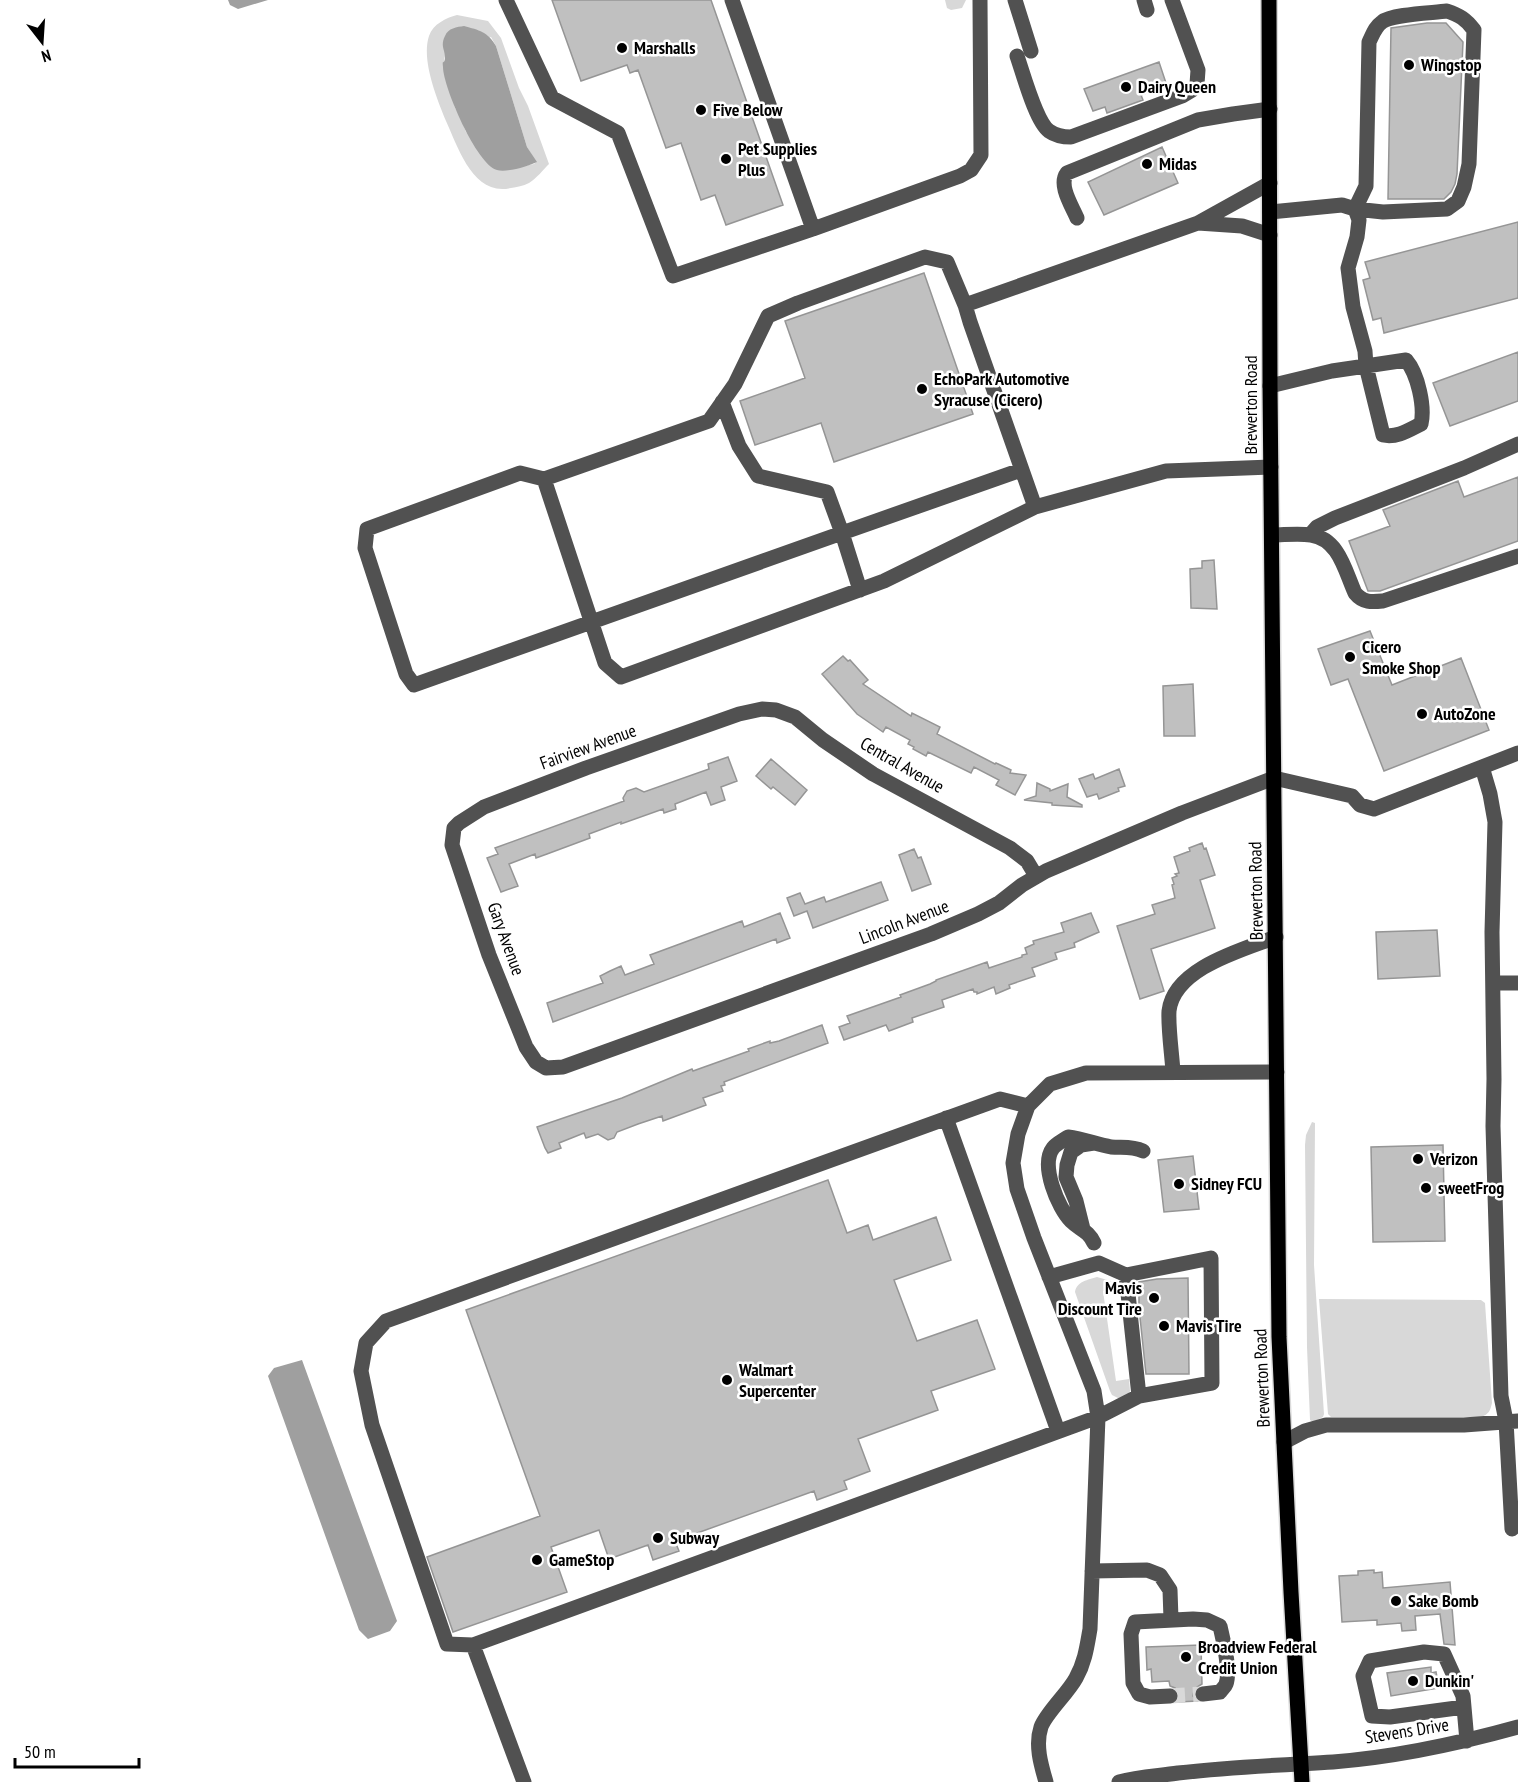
<svg xmlns="http://www.w3.org/2000/svg" width="1518" height="1782" font-family="'PT Sans Narrow',sans-serif">
<rect width="100%" height="100%" fill="#fff"/>
<path fill="#d8d8d8" fill-rule="evenodd" d="M945,0H966L962,8L951,10L947,8Z
M457,15L488,21L501,38L519,88L528,106L549,164C543,170 537,178 529,183C523,186 517,187 511,188C473,197 458,147 446,121C437,99 421,60 429,36C433,24 446,18 457,15ZM491,37L496,46L527,147L536,162L534,164L519,167L466,132L461,119L455,108L444,60L445,56Z
M1312,1122L1315,1123L1314,1265L1324,1414L1323,1417L1313,1422L1310,1420L1307,1347L1305,1145L1306,1135Z
M1097,1277L1111,1281L1116,1289L1103,1291L1116,1381L1129,1379L1130,1391L1128,1395L1120,1399L1112,1395L1110,1391L1075,1292C1077,1281 1088,1280 1097,1277Z
M1319,1299L1481,1300L1485,1303L1492,1403C1490,1411 1489,1414 1481,1417H1331L1328,1414Z"/>
<path fill="#9f9f9f" d="M228,0H268L238,9L230,5Z
M464,26C479,30 488,32 496,46L527,147L537,162C529,166 506,173 497,170C477,165 443,87 443,67C442,58 444,66 445,58C445,49 440,46 445,36C448,28 457,27 464,26Z
M302,1360L397,1621L390,1631L368,1639L359,1630L268,1376L274,1368Z"/>
<path fill="#c0c0c0" stroke="#959595" stroke-width="1.5" d="M552,0H711L783,205L726,225L715,195L701,200L681,143L666,148L638,70L630,73L627,65L581,81Z
M1427,23H1446L1463,42L1457,174L1455,184L1451,192L1444,199H1388L1391,28Z
M1159,62L1167,86L1141,95L1143,100L1107,113L1105,107L1093,111L1084,89Z
M1162,147L1178,183L1104,215L1088,182Z
M1518,222V298L1384,333L1381,318L1373,320L1363,280L1370,278L1365,262Z
M924,273L973,414L834,462L821,423L755,445L740,401L805,378L785,321Z
M1518,352V401L1450,426L1433,383Z
M1518,477V541L1380,591H1368L1349,541L1390,526L1383,510L1458,481L1464,497Z
M1214,560L1217,609L1191,608L1190,569L1202,568V561Z
M1370,631L1392,685L1461,658L1489,730L1384,771L1348,679L1331,685L1318,649Z
M843,656L848,661L850,660L868,680L863,684L911,716L912,713L940,727L937,734L995,764L996,763L1011,770L1010,773L1026,775L1015,795L996,785L999,780L974,767L971,773L928,752L926,756L913,749L914,747L908,744L910,740L886,727L883,732L857,714L822,674Z
M1193,684L1195,736H1164L1163,686Z
M728,757L737,781L721,787L725,800L711,805L706,792L675,804L676,809L664,813L663,809L621,824V822L589,834L590,838L547,854L536,858L535,854L509,864L518,886L501,892L487,858L498,854L495,848L624,801L623,798L627,791L636,788L644,792L709,769L708,764Z
M771,759L807,790L795,805L773,787L771,789L756,776Z
M1119,769L1125,786L1118,788L1119,791L1099,799L1097,794L1087,797L1079,779L1093,774L1095,779Z
M1037,783L1050,789V791L1068,784L1067,797L1082,805V807L1052,805V803L1024,800L1036,796Z
M1202,843L1204,849L1206,848L1215,875L1200,880L1215,928L1151,949L1164,991L1140,999L1117,926L1155,914L1152,905L1175,898L1172,885L1174,884L1172,878L1177,876L1175,874L1179,873L1174,857L1190,851L1189,848Z
M914,849L918,858L921,857L931,884L912,891L899,855Z
M881,882L888,900L813,928L807,911L794,916L787,898L800,893L805,904L824,897L826,902Z
M780,913L790,938L777,943L776,939L553,1022L547,1003L603,983L600,976L610,971L621,966L625,975L654,964L650,955L742,921L744,927Z
M1091,913L1099,932L1074,943L1075,947L1055,953L1057,959L1032,968L1035,976L1009,985L1010,988L996,994L994,987L977,994V992H974L973,989L942,1000L944,1007L912,1018L913,1022L889,1031L886,1025L844,1040L839,1027L850,1023L847,1016L901,997L900,995L930,984L936,981V980L987,962L989,968L1022,957V955L1027,954L1025,948L1034,944L1033,941L1064,932L1061,923Z
M1437,930L1440,976L1378,979L1376,932Z
M822,1025L828,1043L724,1082L725,1085L721,1086L723,1091L703,1098L706,1105L663,1121L662,1116L638,1124L617,1132L614,1138L608,1140L598,1134L586,1138L584,1133L559,1143L561,1148L548,1153L545,1148L537,1127L622,1098L692,1069L693,1071L749,1051L748,1049L770,1041V1043L779,1041Z
M1443,1145L1445,1241L1373,1242L1371,1147Z
M1193,1156L1199,1209L1164,1212L1158,1160Z
M828,1180L847,1233L868,1225L873,1240L936,1217L951,1260L894,1280L917,1341L977,1320L995,1369L931,1391L938,1410L858,1439L870,1471L844,1481L847,1489L817,1500L814,1491L675,1541L679,1551L653,1560L648,1545L609,1559L599,1530L551,1547L567,1592L453,1632L427,1557L540,1516L466,1310Z
M1188,1278L1189,1374H1146L1139,1308V1282L1157,1279Z
M1374,1570V1573L1382,1572L1383,1588L1450,1582L1455,1645L1444,1644L1440,1614L1415,1616L1416,1630L1402,1631L1401,1623L1377,1625V1620L1342,1622L1339,1576L1358,1575V1571Z
M1201,1645L1202,1684L1197,1687L1194,1691L1193,1696L1197,1701L1178,1702L1180,1696L1178,1691L1175,1688L1170,1686L1169,1681L1152,1682L1151,1669L1147,1670L1146,1647Z
M1431,1667V1673L1436,1672L1439,1688L1391,1696L1387,1673Z"/>
<g fill="none" stroke-linecap="round" stroke-linejoin="round">
<path stroke="#d9d9d9" stroke-width="15" stroke-dasharray="15 8" stroke-linecap="butt" d="M1170,1696L1203,1694"/>
<g stroke="#dbdbdb" stroke-width="18">
<path id="major" d="M1269,0L1270,386L1279,1337L1291,1592L1302,1782"/>
</g>
<path stroke="#515151" stroke-width="15" d="M506,0L552,98L618,133L673,276L813,229
M732,0L813,229L960,176L971,170L981,155L980,0
M1015,0L1031,51
M1144,0L1147,10
M1447,11C1459,15 1466,19 1474,30L1469,164L1464,187L1458,201L1447,209L1383,212L1355,209L1366,186L1369,42C1373,34 1375,27 1382,22C1392,14 1432,13 1447,11Z
M1017,56C1023,73 1036,122 1049,131C1056,136 1063,137 1071,137L1182,96L1192,90L1197,84L1198,70L1172,0
M1270,183L1198,223L1242,226L1270,235
M1077,218C1072,206 1058,185 1067,173L1198,120L1233,114L1270,109
M1198,223L965,305L970,322L1035,507L1166,471L1271,467
M965,305L947,262L925,257L798,303L768,316L735,384L709,421L544,479L605,663L621,677L884,581L1035,507
M1270,386L1332,371L1366,366L1383,435C1397,438 1409,430 1421,424C1425,407 1418,374 1406,360L1366,366L1365,351L1353,307L1348,268L1357,237L1359,220L1355,209L1342,205L1270,212
M722,402L739,446L758,476L827,492L842,533L1021,470
M544,479L520,473L367,529L365,548L406,674L414,685L842,533L860,590
M1272,535C1284,535 1298,533 1311,535C1339,539 1345,571 1355,593C1363,603 1372,602 1383,601L1518,556
M1310,535L1317,527L1335,518L1464,468L1518,444
M1482,767L1490,794L1495,822L1492,932L1494,1079L1493,1126L1501,1396L1506,1421L1512,1529
M1036,876L1027,861L1010,848L873,774L823,740L795,717L776,710L762,709L739,714L586,768L484,807L459,823L454,828L452,845L489,955L526,1047L536,1062L546,1068L563,1067L931,934L978,914L999,903L1022,885L1046,871L1182,813L1274,778L1352,796L1360,805L1374,809L1518,753
M1493,983H1518
M1173,1072C1172,1055 1168,1028 1169,1011C1174,968 1242,950 1276,937
M1028,1106L1000,1099L386,1321L366,1343L361,1371L372,1425L447,1644L473,1645L1098,1417L1139,1396L1212,1383L1211,1258L1126,1275L1099,1263L1049,1277
M946,1118L1058,1431
M1083,1229L1076,1201L1066,1177L1067,1165L1071,1152L1081,1145L1094,1143
M1094,1243C1088,1230 1080,1230 1071,1221C1058,1208 1040,1165 1053,1148C1056,1144 1064,1140 1068,1137C1083,1139 1096,1144 1111,1147C1122,1148 1132,1146 1143,1151
M1126,1275L1139,1396
M1284,1442L1305,1431L1326,1425H1464L1518,1421
M1092,1571L1147,1570L1160,1575L1170,1590L1171,1619
M473,1645L524,1782
M1170,1696L1150,1697L1139,1694L1133,1683L1131,1634L1135,1622L1193,1619L1207,1620L1220,1626C1223,1640 1231,1670 1226,1684C1225,1687 1222,1689 1220,1692L1203,1694
M1464,1707L1390,1717L1372,1716L1363,1676L1370,1661L1424,1652L1444,1654L1463,1696L1467,1741
M1046,1782C1041,1765 1035,1745 1041,1727C1046,1713 1068,1693 1076,1678C1085,1662 1087,1646 1090,1629L1098,1417L1094,1391L1034,1238L1017,1189L1013,1163L1018,1134L1028,1106L1050,1084L1086,1073L1277,1072
M1119,1782C1138,1777 1158,1776 1178,1773C1230,1767 1281,1765 1333,1762C1397,1757 1457,1744 1518,1727"/>
<use href="#major" stroke="#000" stroke-width="15"/>
</g>
<g fill="#000" stroke="#fff" stroke-width="2">
<circle cx="622" cy="48" r="6"/>
<circle cx="1409" cy="65" r="6"/>
<circle cx="1126" cy="87" r="6"/>
<circle cx="701" cy="110" r="6"/>
<circle cx="726" cy="159" r="6"/>
<circle cx="1147" cy="164" r="6"/>
<circle cx="922" cy="389" r="6"/>
<circle cx="1350" cy="657" r="6"/>
<circle cx="1422" cy="714" r="6"/>
<circle cx="1418" cy="1159" r="6"/>
<circle cx="1179" cy="1184" r="6"/>
<circle cx="1426" cy="1188" r="6"/>
<circle cx="1154" cy="1298" r="6"/>
<circle cx="1164" cy="1326" r="6"/>
<circle cx="727" cy="1380" r="6"/>
<circle cx="658" cy="1538" r="6"/>
<circle cx="537" cy="1560" r="6"/>
<circle cx="1396" cy="1601" r="6"/>
<circle cx="1186" cy="1657" r="6"/>
<circle cx="1413" cy="1681" r="6"/>
</g>
<g text-anchor="middle" stroke-width="5" stroke-linejoin="round" paint-order="stroke">
<g font-size="18" font-weight="bold" fill="#000" stroke="#fff" text-anchor="start">
<text x="634" y="54">Marshalls</text>
<text x="1421" y="71">Wingstop</text>
<text x="1138" y="93">Dairy Queen</text>
<text x="713" y="116">Five Below</text>
<text x="738" y="155">Pet Supplies<tspan x="738" dy="21">Plus</tspan></text>
<text x="1159" y="170">Midas</text>
<text x="934" y="385">EchoPark Automotive<tspan x="934" dy="21">Syracuse (Cicero)</tspan></text>
<text x="1362" y="653">Cicero<tspan x="1362" dy="21">Smoke Shop</tspan></text>
<text x="1434" y="720">AutoZone</text>
<text x="1430" y="1165">Verizon</text>
<text x="1191" y="1190">Sidney FCU</text>
<text x="1438" y="1194">sweetFrog</text>
<text x="1142" y="1294" text-anchor="end">Mavis<tspan x="1142" dy="21">Discount Tire</tspan></text>
<text x="1176" y="1332">Mavis Tire</text>
<text x="739" y="1376">Walmart<tspan x="739" dy="21">Supercenter</tspan></text>
<text x="670" y="1544">Subway</text>
<text x="549" y="1566">GameStop</text>
<text x="1408" y="1607">Sake Bomb</text>
<text x="1198" y="1653">Broadview Federal<tspan x="1198" dy="21">Credit Union</tspan></text>
<text x="1425" y="1687">Dunkin'</text>
</g>
<g font-size="18" fill="#000" stroke="#fff">
<text transform="translate(1251 405) rotate(-90)" y="6">Brewerton Road</text>
<text transform="translate(588 747) rotate(-20)" y="6">Fairview Avenue</text>
<text transform="translate(902 765) rotate(30)" y="6">Central Avenue</text>
<text transform="translate(1256 891) rotate(-91)" y="6">Brewerton Road</text>
<text transform="translate(904 922) rotate(-21)" y="6">Lincoln Avenue</text>
<text transform="translate(506 939) rotate(70)" y="6">Gary Avenue</text>
<text transform="translate(1262 1378) rotate(-92)" y="6">Brewerton Road</text>
<text transform="translate(1407 1731) rotate(-9)" y="6">Stevens Drive</text>
</g>
</g>
<g transform="translate(42 42) rotate(163)" stroke="#ffffff" stroke-width="4.5" paint-order="stroke">
<path d="M0-4.5L10 22L0 15L-10 22Z" fill="#000000"/>
<text y="-9" font-size="16" font-weight="bold" text-anchor="middle" fill="#000000">N</text>
</g>
<path d="M15 1758v9h124v-9" fill="none" stroke="#000000" stroke-width="3"/>
<text x="24" y="1758" font-size="18" fill="#000000" stroke="#ffffff" stroke-width="4.5" paint-order="stroke">50 m</text>
</svg>
